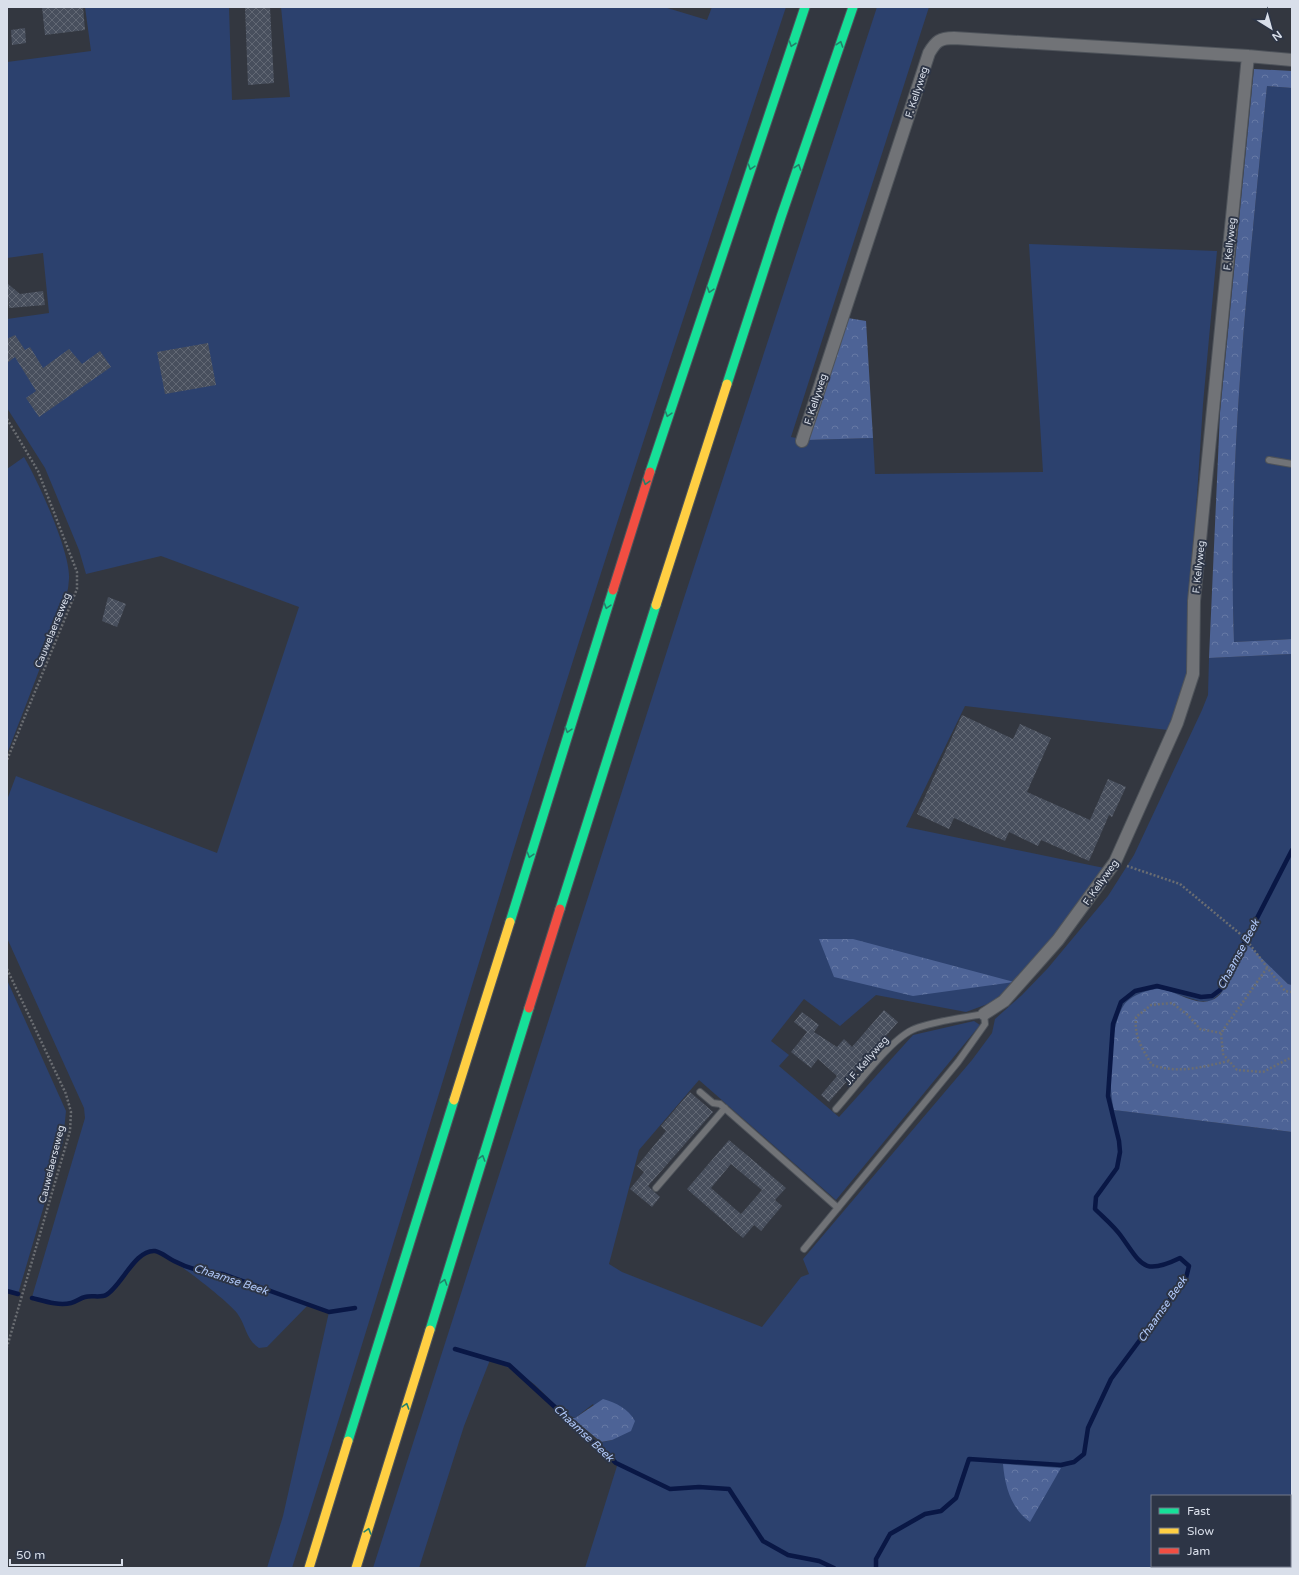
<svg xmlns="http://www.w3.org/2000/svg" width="1299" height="1575" font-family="'Varela Round',sans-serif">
<defs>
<pattern id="forest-crowns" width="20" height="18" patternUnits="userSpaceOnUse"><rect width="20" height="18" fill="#4d6396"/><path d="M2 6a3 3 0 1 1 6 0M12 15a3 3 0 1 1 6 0" fill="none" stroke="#6679a5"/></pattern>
<pattern id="building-cross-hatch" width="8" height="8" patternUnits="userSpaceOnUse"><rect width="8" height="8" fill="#484f5d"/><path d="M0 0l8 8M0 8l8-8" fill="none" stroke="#626874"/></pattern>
</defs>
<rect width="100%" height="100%" fill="#333740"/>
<path fill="#2c416e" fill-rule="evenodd" d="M85,7H229L232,100L290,97L281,7H664L707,20L712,7H786C697,275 609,544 525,813C447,1065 372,1317 292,1568H267L283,1516L329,1312L308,1305L267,1347L259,1348C246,1340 246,1325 237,1313C229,1302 166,1252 154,1251C133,1250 122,1287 106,1295C102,1298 93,1296 88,1297C82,1297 77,1302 71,1303C58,1306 44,1301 32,1297L85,1118L84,1108L7,938V800L16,776L217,853L299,607L161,556L86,574L79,550L45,468L7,408V319L49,313L43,253L7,258V62L91,51Z
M877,7H929L791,437L807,440L873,438L875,474L1043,472L1029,244L1217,251L1203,404L1196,511L1194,681L1176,731L965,706L906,827L1109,869L1056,935L1014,982L993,1002L966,1012L876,995L840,1026L804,999L771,1041L789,1055L779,1066L839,1117L913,1035L974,1021L980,1025L836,1200L699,1080L639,1150L609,1264L622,1272L762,1327L801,1277L809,1274L803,1259L972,1060L992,1033L995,1019L1022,995L1048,968L1108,896L1134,855L1202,710L1208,695L1209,658L1292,654V985L1288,984L1247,945L1223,991L1211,1001H1199L1159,989L1136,996L1115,1110L1292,1132V1568H585L617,1466L599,1450L598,1443L612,1440L593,1404L575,1418L564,1413L534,1384L515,1370L490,1360L464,1426L419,1568H373L683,601ZM1152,1496H1290V1566H1152Z
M1267,86L1292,88V639L1234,642C1227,456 1249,271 1267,86Z
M24,457C38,481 71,553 69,579C68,601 57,622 49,643C36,680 21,717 7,754V469Z
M7,980L66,1111L63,1141L18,1294L7,1291Z"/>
<path fill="url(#forest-crowns)" d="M1254,69L1292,71V88L1267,86C1249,271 1227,456 1234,642L1292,639V654L1209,658L1220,413Z
M848,318L866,321L873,438L807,440Z
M819,939H853L1014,982L913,996L834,977Z
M1247,944L1288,984L1292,985V1132L1114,1110C1108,1086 1109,1027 1124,1005C1130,996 1148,989 1159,989C1176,990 1195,1007 1212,1000C1227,995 1240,958 1247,944Z
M603,1399C616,1403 628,1408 635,1421L631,1431L612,1440L601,1442L572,1418H575Z
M1003,1464L1061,1468L1030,1522C1011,1508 1005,1487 1003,1464Z"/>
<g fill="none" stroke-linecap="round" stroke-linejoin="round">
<path stroke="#091745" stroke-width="4.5" d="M7,1291L18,1294
M32,1298C44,1301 58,1306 71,1303C76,1302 80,1298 85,1297C91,1295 101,1298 106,1295C121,1287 135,1249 155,1251C161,1252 168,1258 174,1261C189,1269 206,1273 223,1274L329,1312L355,1308
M455,1349L509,1365L616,1463L670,1489L699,1487L729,1489L763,1541L788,1555L819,1561L834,1568
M876,1568V1559L890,1534L925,1514L941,1511L956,1498L969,1459L1061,1465L1074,1462L1084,1454L1088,1428L1111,1379L1186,1278L1189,1266L1180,1258C1143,1276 1142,1265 1121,1236C1114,1226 1104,1218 1095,1209L1096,1197L1117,1168L1120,1152L1119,1141L1108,1096L1113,1024L1121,1002L1135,991L1157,986L1201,997L1212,996L1220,990L1292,850"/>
</g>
<path fill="url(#building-cross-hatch)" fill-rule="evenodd" d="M42,7H83L85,30L45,35Z
M245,7H270L274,83L248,85Z
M25,28L26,43L12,45L11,30Z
M7,283L20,294L43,291L45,305L9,308Z
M15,335L25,350L30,347L43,368L69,349L82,364L100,351L111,367L39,417L26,398L36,391L15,357L7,363V339Z
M208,343L216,385L165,394L157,352Z
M108,597L126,604L117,627L102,621Z
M962,715L1013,739L1020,724L1051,738L1027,792L1090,820L1108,779L1126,787L1112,817L1109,815L1089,861L1041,840L1038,846L1009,832L1005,841L954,818L949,829L917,814Z
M884,1010L898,1022L829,1102L821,1095L837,1076L818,1059L811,1068L791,1052L807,1032L794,1022L802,1012L819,1025L814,1032L837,1047L844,1039L852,1047Z
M690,1092L713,1112L648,1186L660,1197L652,1207L630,1189L644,1172L637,1166L666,1131L661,1126Z
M729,1140L786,1188L775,1200L782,1206L761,1231L754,1225L743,1238L687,1189ZM731,1164L762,1190L741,1214L711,1188Z"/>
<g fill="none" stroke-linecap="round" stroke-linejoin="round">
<g stroke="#4e535a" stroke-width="8">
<path id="lane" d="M1269,460L1292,464
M700,1092L713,1103L720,1104L838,1208
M656,1188L725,1108
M804,1249L958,1062L985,1024L984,1014C966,1017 929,1022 912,1030C889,1041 855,1088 836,1109"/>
</g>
<g stroke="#4e535a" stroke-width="14">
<path id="street" d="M802,441L929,53C936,41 940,38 954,38L1248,56L1292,60
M984,1014L1004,1001L1058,940L1115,862L1177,723L1193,674L1194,601L1248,56"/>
</g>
<g stroke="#4e535a" stroke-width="11">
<path id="fast" d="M727,384L781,217L853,7
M650,472L805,7
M560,909L656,605
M510,922L613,590
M430,1330L529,1008
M348,1441L454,1100"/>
</g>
<g stroke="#4e535a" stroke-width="11">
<path id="slow" d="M656,605L727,384
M454,1100L510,922
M309,1568L348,1441
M356,1568L430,1330"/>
</g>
<g stroke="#4e535a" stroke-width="11">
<path id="jam" d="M613,590L650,472
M529,1008L560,909"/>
</g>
<path stroke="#6a6d72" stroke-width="2.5" stroke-dasharray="2 2" stroke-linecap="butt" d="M7,419L38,471L77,572V589L7,760
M1127,866L1180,884L1245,938L1285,991L1292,992
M1267,968L1221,1033L1223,1054L1237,1070L1263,1072L1292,1057
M7,969L66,1094L71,1112L70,1131L7,1347
M1221,1033L1200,1029L1188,1015L1172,1003L1151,1005L1136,1017C1134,1037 1142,1048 1152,1065C1180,1074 1201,1067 1229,1061"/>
<use href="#lane" stroke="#717377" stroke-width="6"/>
<use href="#street" stroke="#717377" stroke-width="12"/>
<use href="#fast" stroke="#16e098" stroke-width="9"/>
<use href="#slow" stroke="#ffcf43" stroke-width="9"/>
<use href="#jam" stroke="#f24e42" stroke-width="9"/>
</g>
<defs><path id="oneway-chevron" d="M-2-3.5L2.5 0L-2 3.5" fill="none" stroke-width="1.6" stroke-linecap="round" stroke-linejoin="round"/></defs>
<g stroke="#23826b">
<use href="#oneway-chevron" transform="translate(792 44) rotate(109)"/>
<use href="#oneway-chevron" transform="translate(840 44) rotate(-71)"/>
<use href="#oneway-chevron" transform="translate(751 167) rotate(108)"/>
<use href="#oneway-chevron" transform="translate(798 167) rotate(-71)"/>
<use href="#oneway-chevron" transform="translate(710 290) rotate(108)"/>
<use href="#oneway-chevron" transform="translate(668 414) rotate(108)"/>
<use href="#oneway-chevron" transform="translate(646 482) rotate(107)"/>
<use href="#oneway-chevron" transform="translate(607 606) rotate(107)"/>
<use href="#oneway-chevron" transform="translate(568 730) rotate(107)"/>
<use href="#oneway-chevron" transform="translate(530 855) rotate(107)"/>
<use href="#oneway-chevron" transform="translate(482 1158) rotate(-73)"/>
<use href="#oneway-chevron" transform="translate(444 1282) rotate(-73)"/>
<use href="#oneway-chevron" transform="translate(406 1406) rotate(-73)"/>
<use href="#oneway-chevron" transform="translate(368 1531) rotate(-73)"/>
</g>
<g text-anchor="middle" stroke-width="4" stroke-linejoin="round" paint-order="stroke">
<g font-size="10" fill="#d9dfea" stroke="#2d3546">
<text transform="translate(916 92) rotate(-72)" y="4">F. Kellyweg</text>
<text transform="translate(1229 244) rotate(-84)" y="4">F. Kellyweg</text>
<text transform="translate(815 399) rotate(-72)" y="4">F. Kellyweg</text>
<text transform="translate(1198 567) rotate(-84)" y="4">F. Kellyweg</text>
<text transform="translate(52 630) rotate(-68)" y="4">Cauwelaerseweg</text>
<text transform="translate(1100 882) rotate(-55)" y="4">F. Kellyweg</text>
<text transform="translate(866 1060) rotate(-49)" y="4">J.F. Kellyweg</text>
<text transform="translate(51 1164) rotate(-76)" y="4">Cauwelaerseweg</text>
</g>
<g font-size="11" font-style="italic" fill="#b0c8f9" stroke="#2d3546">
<text transform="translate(1238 954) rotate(-62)" y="4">Chaamse Beek</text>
<text transform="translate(231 1279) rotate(18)" y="4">Chaamse Beek</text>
<text transform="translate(1162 1309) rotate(-55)" y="4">Chaamse Beek</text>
<text transform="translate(584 1433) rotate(43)" y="4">Chaamse Beek</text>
</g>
</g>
<rect width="1299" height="1575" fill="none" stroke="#d9dfea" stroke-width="16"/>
<rect x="1151" y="1495" width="140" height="72" fill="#2d3546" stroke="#727988"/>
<rect x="1159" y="1508" width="20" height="6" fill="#16e098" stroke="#727988"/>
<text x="1187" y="1515" font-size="12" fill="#d9dfea">Fast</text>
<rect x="1159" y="1528" width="20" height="6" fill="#ffcf43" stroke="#727988"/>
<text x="1187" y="1535" font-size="12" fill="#d9dfea">Slow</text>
<rect x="1159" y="1548" width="20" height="6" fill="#f24e42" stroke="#727988"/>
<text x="1187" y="1555" font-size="12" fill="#d9dfea">Jam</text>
<g transform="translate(1271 28) rotate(143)" stroke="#2d3546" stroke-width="3" paint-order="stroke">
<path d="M0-3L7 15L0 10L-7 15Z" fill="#d9dfea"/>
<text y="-6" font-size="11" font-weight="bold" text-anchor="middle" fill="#d9dfea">N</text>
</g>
<path d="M10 1559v6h112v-6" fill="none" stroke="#d9dfea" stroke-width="2"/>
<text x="16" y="1559" font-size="12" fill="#d9dfea" stroke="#2d3546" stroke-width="3" paint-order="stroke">50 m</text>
</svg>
